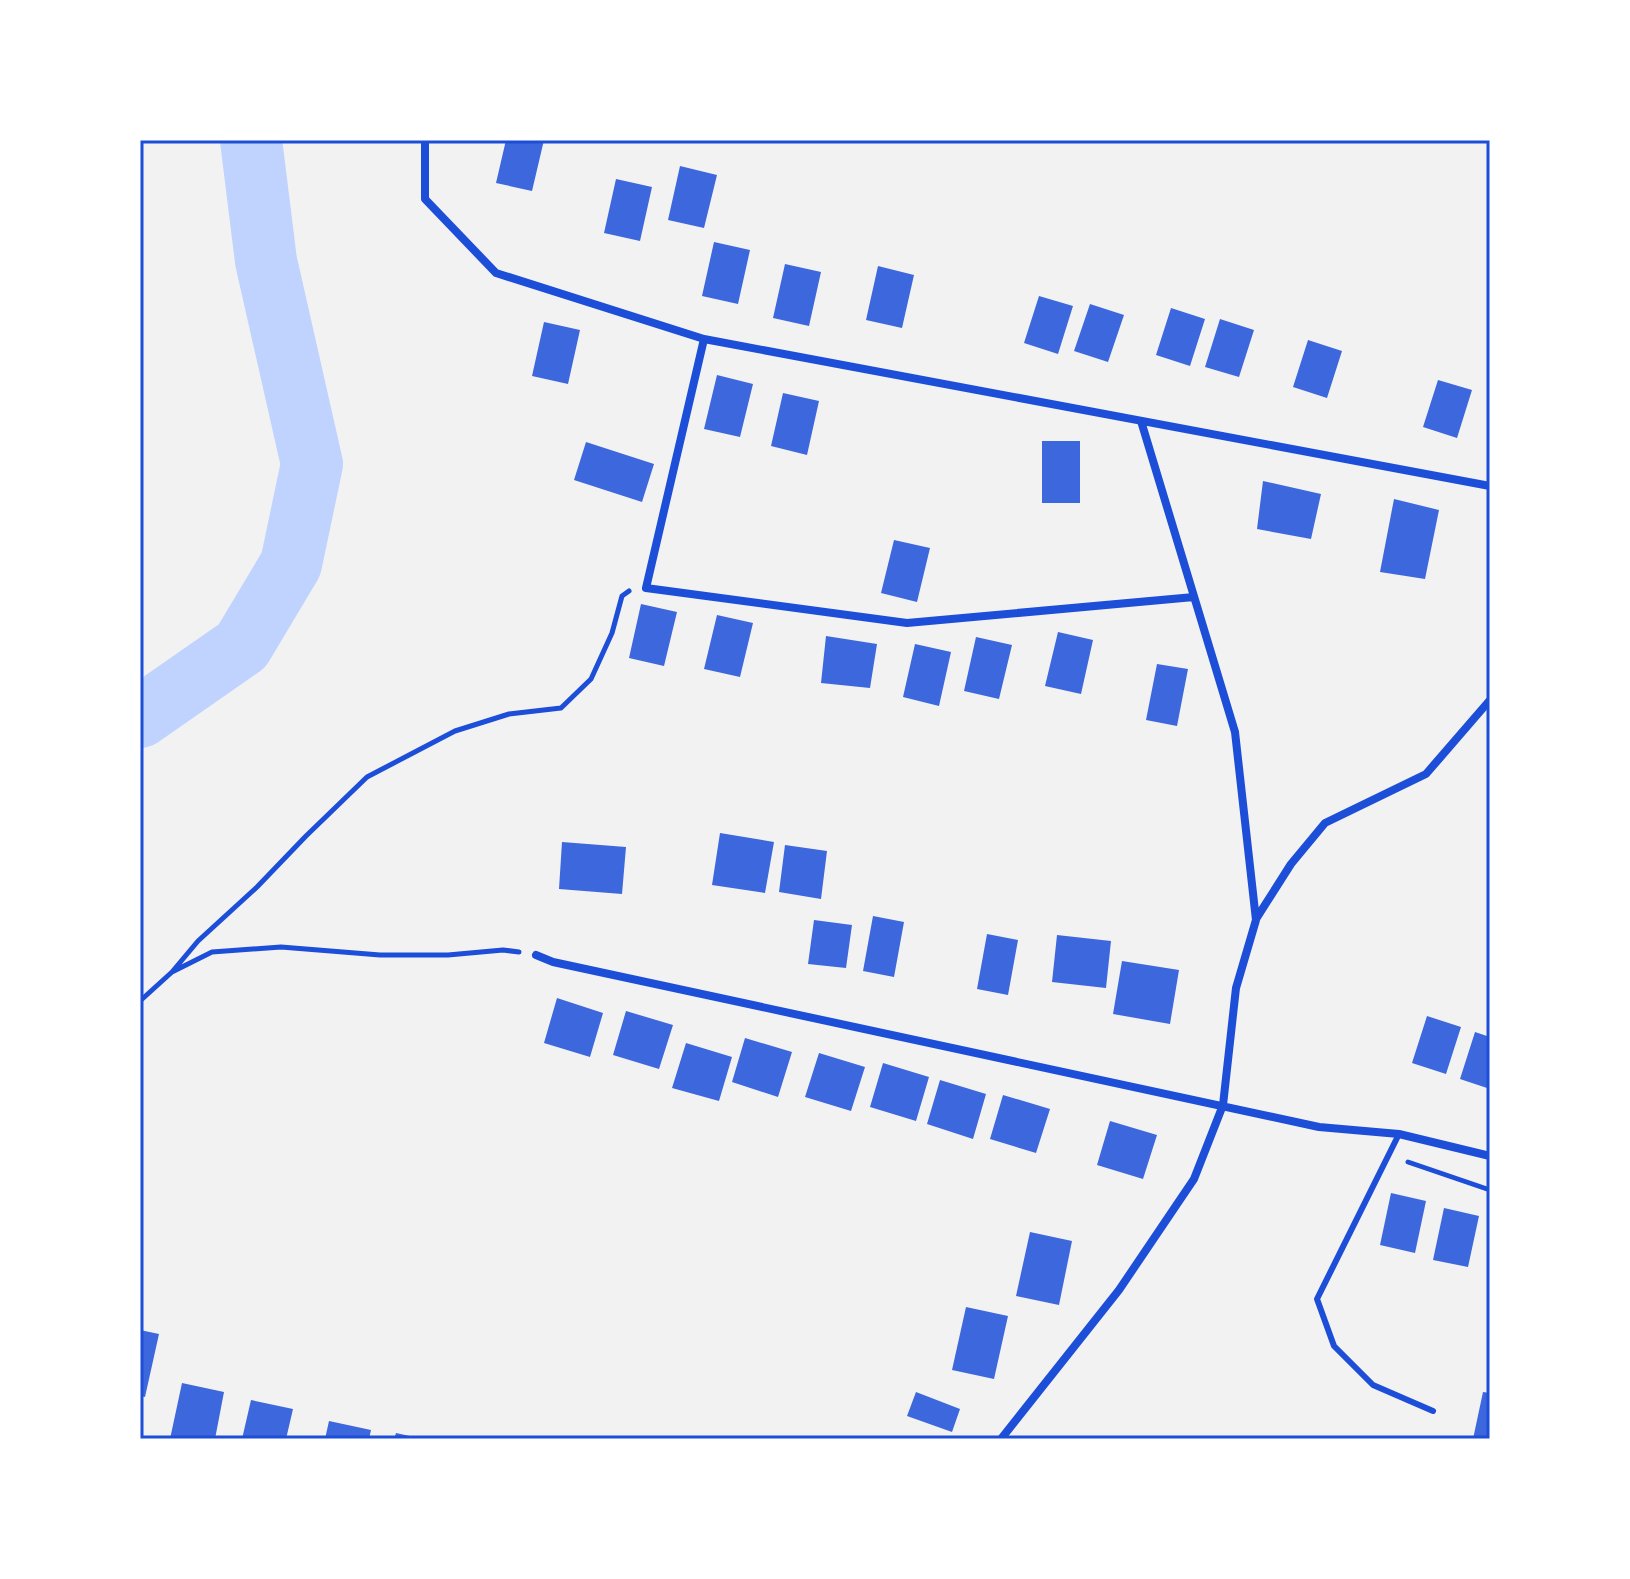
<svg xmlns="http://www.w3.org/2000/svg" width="1630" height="1579" font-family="Overpass,sans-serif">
<rect width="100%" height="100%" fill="#f2f2f2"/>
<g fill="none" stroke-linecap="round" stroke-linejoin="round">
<path stroke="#bfd3fe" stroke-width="62" d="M140,717L242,646L291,564L312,464L266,261L251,140"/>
</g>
<path fill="#3d67dc" d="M506,140H544L532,191L496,183Z
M680,166L717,175L704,228L668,220Z
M616,179L652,187L640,241L604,233Z
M714,242L750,250L738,304L702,296Z
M785,264L821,272L809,326L773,318Z
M878,266L914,275L902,328L866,320Z
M1039,296L1073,306L1058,354L1024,343Z
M1090,304L1124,315L1108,362L1074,351Z
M1171,308L1205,319L1190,366L1156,355Z
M1220,319L1254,330L1239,377L1205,367Z
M544,322L580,330L568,384L532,376Z
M1308,340L1342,351L1327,398L1293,387Z
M717,375L753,384L740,437L704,429Z
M1438,380L1472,390L1457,438L1423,427Z
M783,393L819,401L807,455L771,446Z
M1042,441H1080V503H1042Z
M586,442L654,464L642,502L574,480Z
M1263,481L1321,494L1311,539L1257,529Z
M1394,499L1439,510L1425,579L1380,572Z
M894,540L930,548L917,602L881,593Z
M641,604L677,612L664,666L629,658Z
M717,615L753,623L740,677L704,669Z
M1058,632L1093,640L1081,694L1045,686Z
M826,636L877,644L870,688L821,683Z
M976,637L1012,645L999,699L964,691Z
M915,644L951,652L939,706L903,697Z
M1157,664L1188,669L1177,726L1146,720Z
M720,833L774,842L765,893L712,885Z
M562,842L626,847L622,894L559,889Z
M785,845L827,851L821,899L779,892Z
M873,916L904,922L894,977L863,971Z
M814,920L852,925L846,968L808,964Z
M987,934L1018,940L1008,995L977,989Z
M1057,935L1111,941L1106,988L1052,982Z
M1122,961L1179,970L1170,1024L1113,1014Z
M557,998L603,1013L590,1057L544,1043Z
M626,1011L673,1025L659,1069L613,1055Z
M1427,1016L1461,1027L1446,1074L1412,1063Z
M1475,1032L1490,1037V1089L1460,1079Z
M745,1038L792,1052L778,1097L732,1082Z
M686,1043L732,1057L719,1101L672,1088Z
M819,1053L865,1067L851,1111L805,1097Z
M883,1063L929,1077L916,1121L870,1107Z
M940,1080L986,1094L973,1139L927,1124Z
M1003,1095L1050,1109L1036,1153L990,1139Z
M1110,1121L1157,1135L1143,1179L1097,1165Z
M1391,1193L1426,1201L1415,1253L1380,1245Z
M1444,1208L1479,1216L1468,1267L1433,1260Z
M1030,1232L1072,1241L1059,1305L1016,1296Z
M966,1307L1008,1316L994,1379L952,1370Z
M140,1330L159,1334L145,1397L140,1396Z
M182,1383L224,1392L215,1439H170Z
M916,1392L960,1409L952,1432L907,1416Z
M1483,1392L1490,1393V1439H1473Z
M251,1400L293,1409L286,1439H242Z
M329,1421L371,1430L369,1439H325Z
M396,1433L419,1438V1439H394Z"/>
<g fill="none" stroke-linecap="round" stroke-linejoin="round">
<path stroke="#1d4ed8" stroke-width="5" d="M172,972L198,941L257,887L306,836L367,777L455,731L509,714L561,708L591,679L612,633L622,596L629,591
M140,1001L172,972L212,952L281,947L380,955H448L503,950L519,952
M1408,1162L1490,1190"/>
<path stroke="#1d4ed8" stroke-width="6" d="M1399,1134L1317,1299L1334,1346L1373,1385L1433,1411"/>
<path stroke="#1d4ed8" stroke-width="8" d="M425,140V199L496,273L704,339L1490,486
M704,339L646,588L907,623L1194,597
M1256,919L1291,864L1325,823L1426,774L1490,700
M536,955L553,962L1319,1127L1399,1134L1490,1156
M1001,1439L1119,1290L1194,1179L1223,1105L1236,988L1256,920L1235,732L1141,421"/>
</g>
<rect width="1630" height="1579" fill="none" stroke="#ffffff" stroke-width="284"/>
<rect x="142" y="142" width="1346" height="1295" fill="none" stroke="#1d4ed8" stroke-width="3"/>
</svg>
